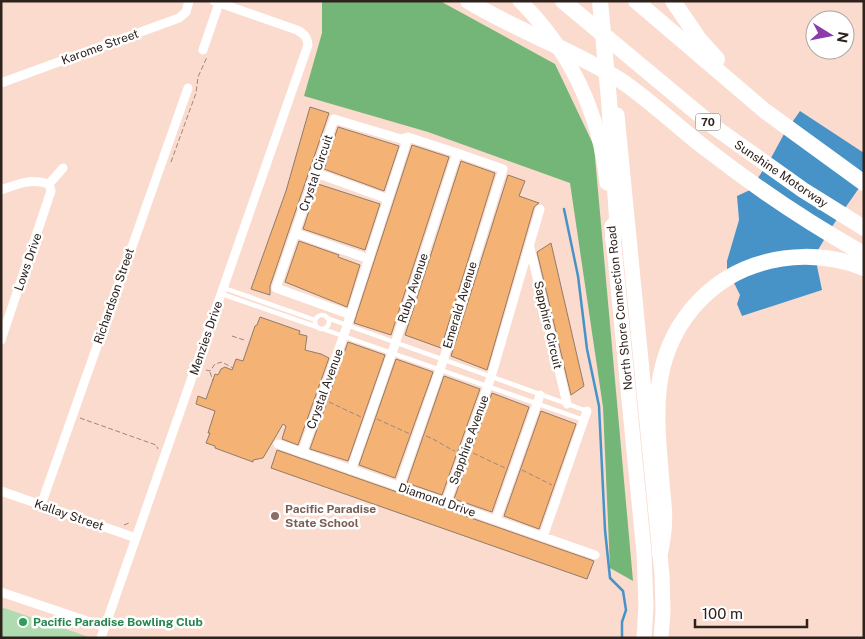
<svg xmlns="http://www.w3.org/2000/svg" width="865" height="639" font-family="'Public Sans',sans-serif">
<rect width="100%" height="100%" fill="#fadbce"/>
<path fill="#aedcb0" d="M1,607L89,637V638H1Z"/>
<path fill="#74b578" d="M322,1H440L555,64L594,146L633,581L610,568L603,407L570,183L428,132L304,96L322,33Z"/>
<path fill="#4793c8" d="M800,111L864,153V181L831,228L818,250L817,266L822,290L742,316L737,304L740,295L727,269V261L739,220L737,196L750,190L771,158L784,134Z"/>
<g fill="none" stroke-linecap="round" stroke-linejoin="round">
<path stroke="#4793c8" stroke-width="2.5" d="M564,209L578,276L587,349L599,406L605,530L610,578L623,591L626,610L622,622V638"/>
</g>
<path fill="#f4b275" stroke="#917b68" d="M310,107L329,113L270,286V295L251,289L286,191Z
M338,127L399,146L384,191L324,169Z
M412,145L449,157L391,335L354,323Z
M461,161L495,173L441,348L405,335Z
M508,175L525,181L519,196L539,203L534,207L487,370L451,356Z
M318,184L380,204L365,250L303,229Z
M299,241L339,255L338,257L360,265L347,307L285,282Z
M551,243L584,386L571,395L537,252Z
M260,317L300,331L299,334L307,336L305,350L321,354L329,358L298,445L282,439L286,426L283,424L263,458L253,460V462L215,448V446L206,443L210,433H208L215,411L196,404L198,396L206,399L215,374L218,375L221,369L225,367L232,370L236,359L243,361L255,326L257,325Z
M348,342L385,355L348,461L310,449Z
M396,359L433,372L395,478L359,465Z
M444,376L480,389L442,495L407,483Z
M492,393L529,407L492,512L454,499Z
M541,411L576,424L539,529L504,516Z
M277,450L594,561L587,579L271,468Z"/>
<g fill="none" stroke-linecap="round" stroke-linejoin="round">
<path stroke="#9e877e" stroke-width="1" stroke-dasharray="5 2.5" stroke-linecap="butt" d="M171,162L196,93L198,77L207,57
M232,336L244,340
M206,370L210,371L215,364L222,362L233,368
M210,372L213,381
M329,402L361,417
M80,418L156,445L158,449
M377,419L410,434
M426,436C437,440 445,447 455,451
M473,453L505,468
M522,470L552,485
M124,525L129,523"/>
<path stroke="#fff" stroke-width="4.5" d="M224,288L315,320
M222,294L317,327
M315 322a7 7 0 1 1 14 0a7 7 0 1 1-14 0Z
M327,318L587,411
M323,329L584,420"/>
<path stroke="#fff" stroke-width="9" d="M203,50L219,3
M1,83L179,18L186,12L189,1
M316,173L388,199
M49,184L63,168
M1,190C18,184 31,178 49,184L51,191L1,340
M295,233L369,259
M530,248L567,404
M278,444L595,555
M302,453L347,326L408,137L401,139L334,119L276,288L351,315
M351,470L395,344L457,153L408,137
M399,487L443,361L503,169L457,153
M1,491L136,538
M446,503L491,377L540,209
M41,505L188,88
M496,520L540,395
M543,537L587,411
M1,592L105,627
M101,638L308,45C307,36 304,34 297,30L214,1"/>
<path stroke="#fff" stroke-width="15" d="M520,1C570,50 600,114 607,183
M617,115L662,575L663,611L661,638
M612,226L644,553L646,606L644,638"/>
<path stroke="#fff" stroke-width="16" d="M468,1C517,31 572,49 620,80C650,100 680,129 709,151C758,189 810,224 864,254
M563,1L713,126L803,190L864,228
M600,1L609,100L617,218L613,239
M636,1L765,111L864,183
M673,1L699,39L717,59
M660,553C662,543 664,533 664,523C665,511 663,500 662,488C657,424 647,364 691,310C705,293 724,278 745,269C783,253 826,253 864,268"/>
</g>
<circle fill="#8d6e63" stroke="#fff" stroke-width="2" cx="275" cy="516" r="5"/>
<circle fill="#2e9e5b" stroke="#fff" stroke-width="2" cx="23" cy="622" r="5"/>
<g text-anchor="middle" stroke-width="5" stroke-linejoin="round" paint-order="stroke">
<rect fill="#fff" stroke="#6d6461" stroke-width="1" x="695.5" y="113.5" width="25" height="17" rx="4"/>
<g font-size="11" font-weight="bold" fill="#2e221d">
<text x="708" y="126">70</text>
</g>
<g font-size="12" fill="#2e221d" stroke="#fff">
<text transform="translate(100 47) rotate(-20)" y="4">Karome Street</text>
<text transform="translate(316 173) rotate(-71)" y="4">Crystal Circuit</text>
<text transform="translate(781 174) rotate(34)" y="4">Sunshine Motorway</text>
<text transform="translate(28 262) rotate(-71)" y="4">Lows Drive</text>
<text transform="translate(413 288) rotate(-72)" y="4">Ruby Avenue</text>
<text transform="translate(114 296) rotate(-71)" y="4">Richardson Street</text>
<text transform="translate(460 305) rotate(-73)" y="4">Emerald Avenue</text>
<text transform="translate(620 308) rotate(-96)" y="4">North Shore Connection Road</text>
<text transform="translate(548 325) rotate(77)" y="4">Sapphire Circuit</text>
<text transform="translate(206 338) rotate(-71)" y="4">Menzies Drive</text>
<text transform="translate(325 389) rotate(-70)" y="4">Crystal Avenue</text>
<text transform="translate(469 440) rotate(-70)" y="4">Sapphire Avenue</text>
<text transform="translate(437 500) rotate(19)" y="4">Diamond Drive</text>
<text transform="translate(69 515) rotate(19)" y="4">Kallay Street</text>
</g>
<g font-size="12" font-weight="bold" fill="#785e54" stroke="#fff" text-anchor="start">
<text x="285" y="513">Pacific Paradise<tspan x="285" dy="14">State School</tspan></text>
</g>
<g font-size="12" font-weight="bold" fill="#27864d" stroke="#fff" text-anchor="start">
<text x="33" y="626">Pacific Paradise Bowling Club</text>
</g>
</g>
<rect width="865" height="639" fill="none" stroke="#2e221d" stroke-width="5"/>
<g transform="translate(830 35) rotate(100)"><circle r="24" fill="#ffffff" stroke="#aba7a5"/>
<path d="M0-4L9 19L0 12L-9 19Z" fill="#8c3baa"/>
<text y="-8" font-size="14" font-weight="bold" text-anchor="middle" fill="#2e221d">N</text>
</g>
<path d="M695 619v8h112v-8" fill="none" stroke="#2e221d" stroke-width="2.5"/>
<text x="702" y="619" font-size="15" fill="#2e221d" stroke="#ffffff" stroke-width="4" paint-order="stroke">100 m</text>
</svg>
